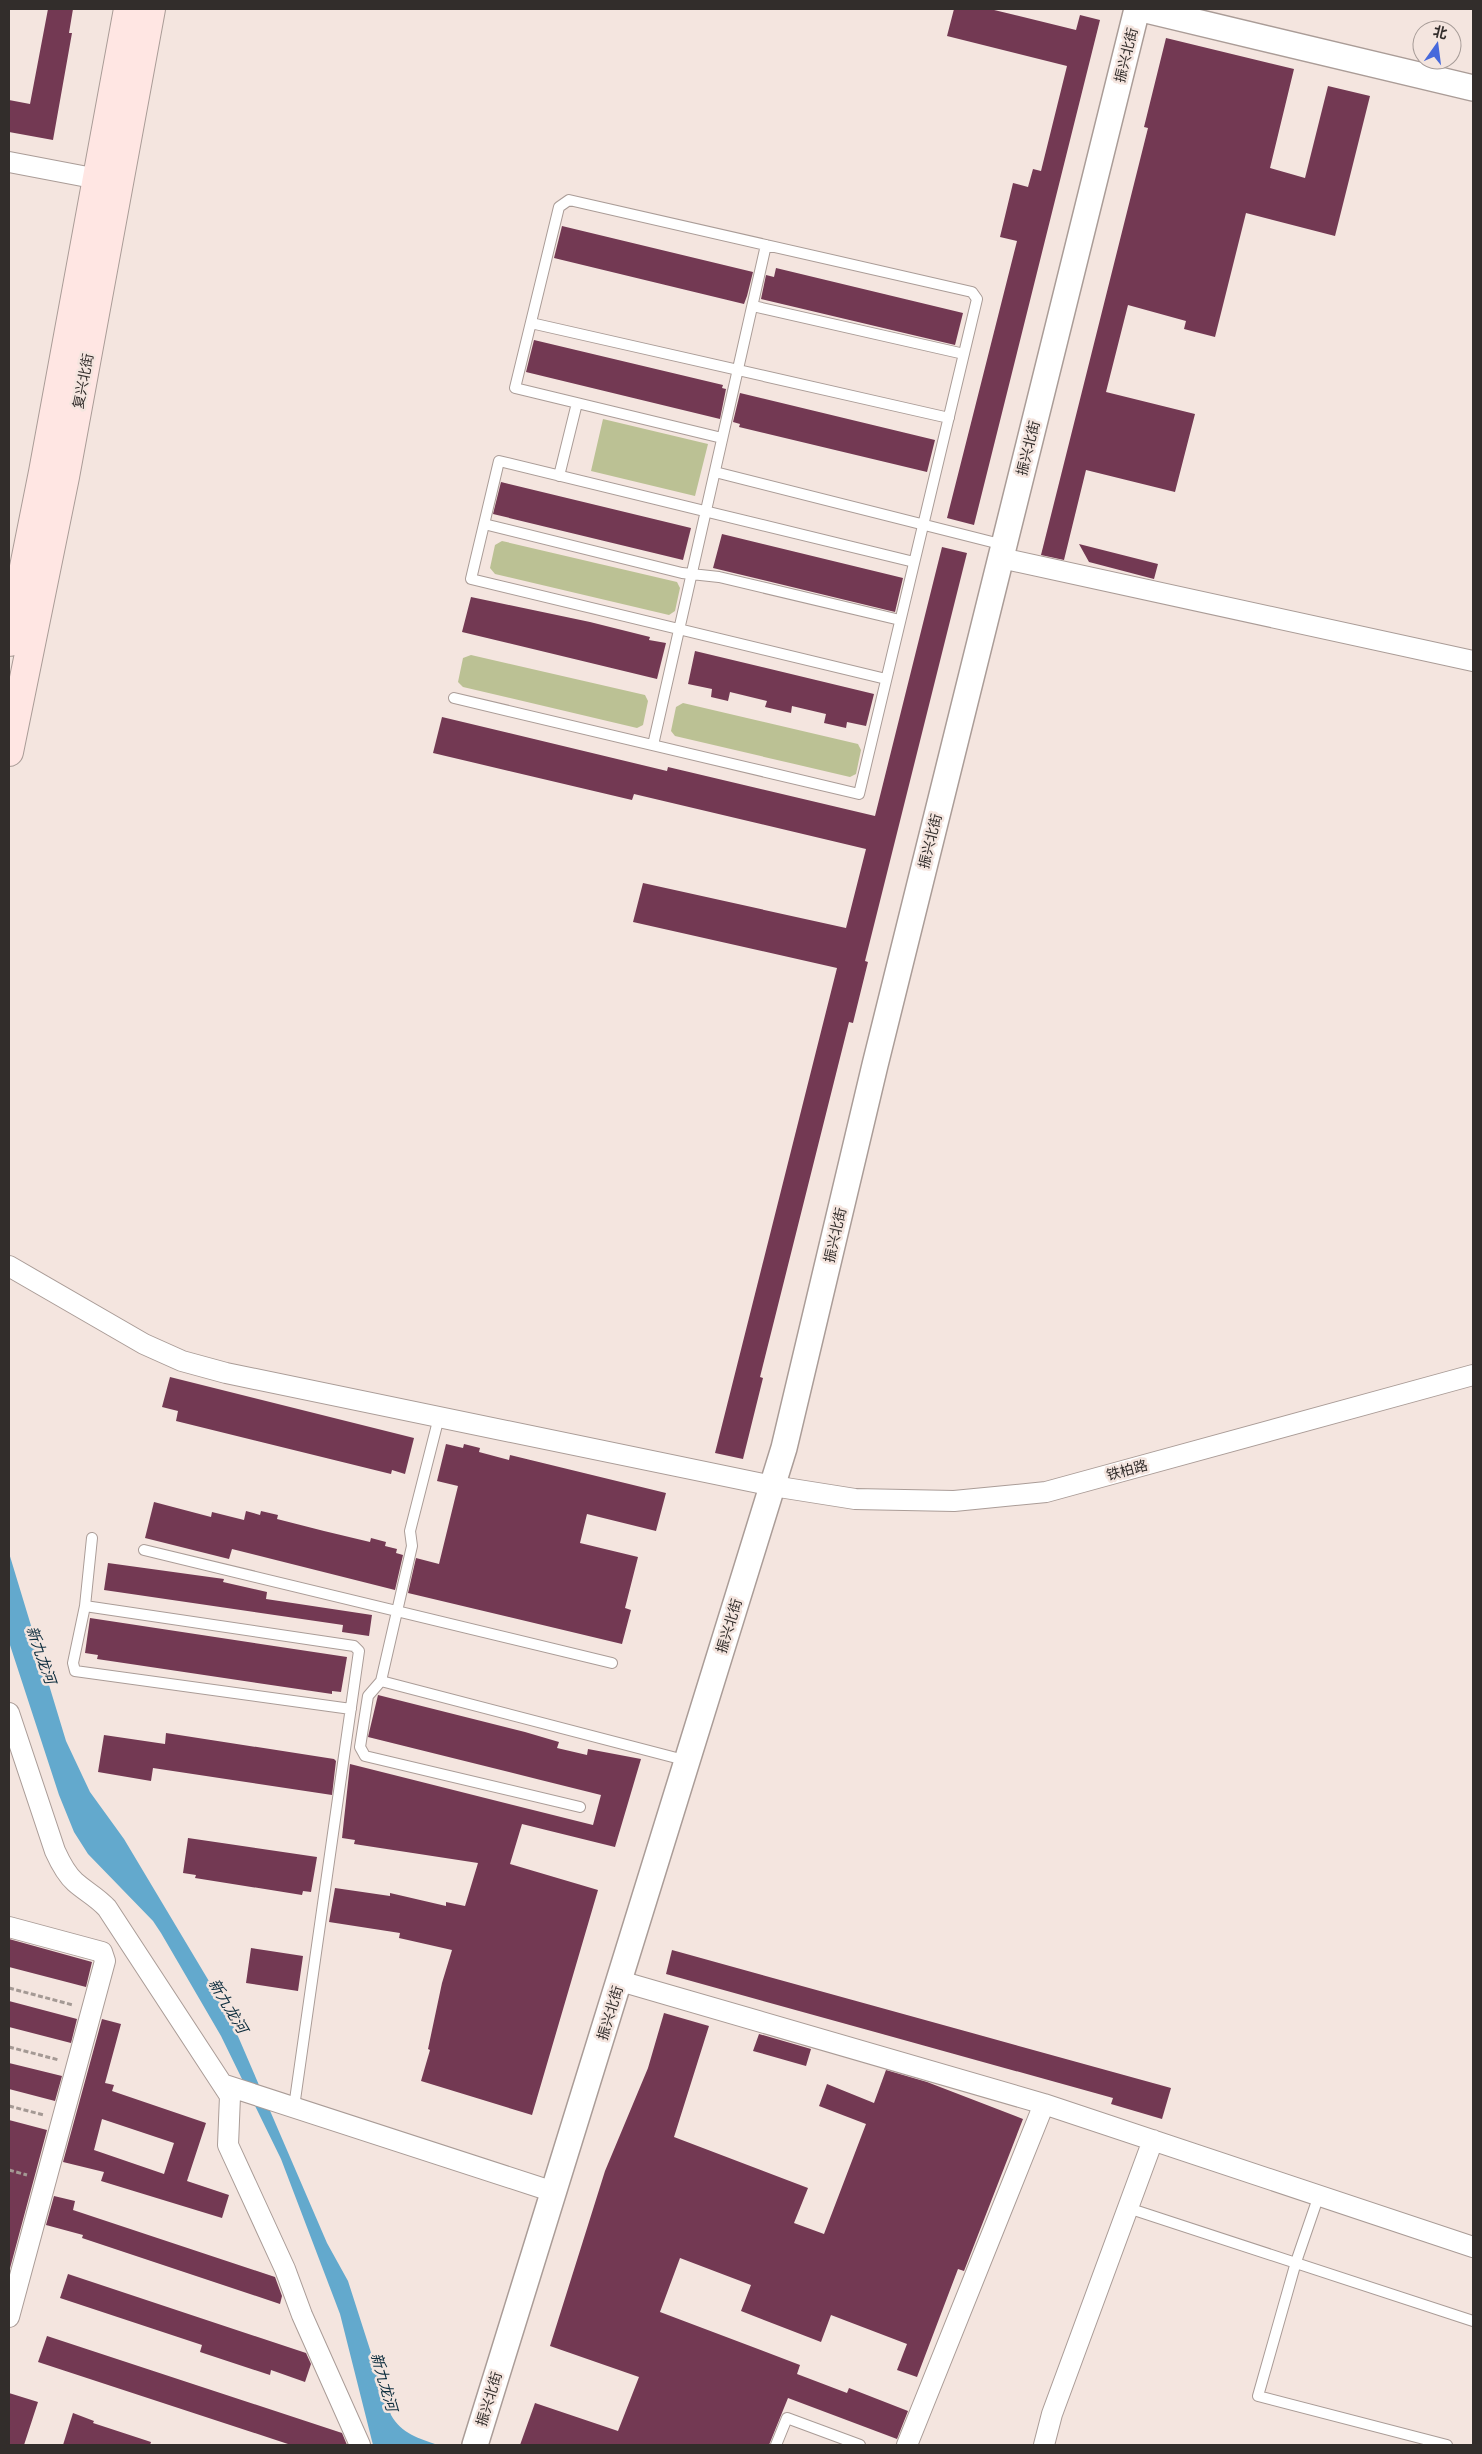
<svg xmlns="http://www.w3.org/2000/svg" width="1482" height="2454" font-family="'Roboto Condensed','Noto Sans SC',sans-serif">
<rect width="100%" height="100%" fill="#f4e5df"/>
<path fill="#bbc194" d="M603,419L708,444L695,496L591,471Z
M502,541L677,582L680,588L675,611L669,615L495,574L490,568L495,545Z
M471,655L645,695L648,701L643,725L637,728L463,687L458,682L463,658Z
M683,703L858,744L861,750L856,774L850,777L675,736L671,731L676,707Z"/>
<path fill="#63a9cd" d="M9,1553L66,1741L90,1792L124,1839L228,2013L327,2243L348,2281L391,2415C402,2434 418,2438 438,2445H373L340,2314L281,2159L221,2036L161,1933L153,1921L88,1854L74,1832L59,1795L9,1642Z"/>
<path fill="#733953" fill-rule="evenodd" d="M48,9H73L69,33H72L53,140L9,132V100L30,104Z
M954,9H990L1076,30L1080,15L1100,20L974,525L947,518L1017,241L1000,237L1013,183L1028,187L1033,169L1041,171L1067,66L947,36Z
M1166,38L1294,69L1270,168L1305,178L1328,86L1370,96L1335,236L1246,213L1215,337L1184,329L1186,321L1128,305L1106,392L1195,414L1175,492L1086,470L1064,560L1041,555L1148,128L1144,127Z
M562,226L753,272L747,296L744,304L554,258Z
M776,268L963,313L955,345L761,299L766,275L774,277Z
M534,340L723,385L722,388L726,389L720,419L526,372Z
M740,393L935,440L927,472L739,427L740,424L733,422Z
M501,482L691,528L683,560L493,514Z
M722,534L903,578L895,612L713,568Z
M1079,544L1158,564L1154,579L1089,562Z
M942,547L967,553L865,961L868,962L853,1023L849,1022L760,1377L763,1378L743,1459L715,1453L837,968L633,922L643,883L846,928L866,849L634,794L632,800L433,753L442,717L667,771L668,767L875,816Z
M471,597L590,622L650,637L649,640L666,643L657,679L462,632Z
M695,651L874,694L866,726L847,722L846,728L824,723L826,714L792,706L791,713L765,707L767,701L730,692L728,701L711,697L712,689L688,684Z
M170,1377L414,1438L405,1474L392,1470L391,1474L176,1421L178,1411L162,1407Z
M446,1444L463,1448L464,1444L480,1448L479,1452L509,1460L510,1455L666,1493L656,1531L587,1514L580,1543L638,1557L625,1608L631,1610L622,1644L408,1593L416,1558L439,1564L458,1486L437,1481Z
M154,1502L211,1517L212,1512L244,1520L246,1511L260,1515L261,1511L278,1515L277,1519L324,1531L370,1542L371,1538L386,1542L385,1546L397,1549L396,1553L403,1555L395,1590L232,1549L229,1559L145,1538Z
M108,1563L224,1579L223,1582L267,1592L266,1599L372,1615L369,1636L342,1632L343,1625L104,1590Z
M90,1618L347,1657L341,1692L332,1691V1694L97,1659L98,1655L85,1653Z
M378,1695L525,1732L559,1742L557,1748L587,1755L588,1749L641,1759L615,1847L522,1824L510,1864L598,1890L532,2115L421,2081L430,2050L428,2049L442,1983L452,1950L399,1938L400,1933L329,1922L335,1888L390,1896V1893L446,1906V1902L465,1906L478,1863L354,1844L355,1840L342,1838L350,1764L593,1825L601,1795L368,1737Z
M166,1733L334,1759L336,1761L332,1795L153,1768L151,1781L98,1772L104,1735L165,1744Z
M188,1838L317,1857L311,1892L303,1891L302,1895L195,1878L196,1875L183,1873Z
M9,1939L92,1962L86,1987L9,1967Z
M251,1948L303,1956L298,1991L246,1983Z
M672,1950L1171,2088L1162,2119L1111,2104L1113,2098L666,1974Z
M9,2001L77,2019L71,2043L9,2027Z
M664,2013L709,2026L674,2137L808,2188L794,2223L824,2234L866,2124L819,2106L827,2084L874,2103L886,2070L927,2082L1023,2119L964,2271L958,2269L917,2377L897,2370L907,2344L831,2315L821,2342L741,2311L751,2285L680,2258L660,2312L800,2365L797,2374L847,2393L849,2388L908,2411L897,2439L788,2398L769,2445H520L535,2403L618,2431L639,2377L550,2346L605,2171L648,2068Z
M102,2019L121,2024L105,2083L114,2085L112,2091L206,2123L187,2181L229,2195L222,2218L101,2181L104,2172L63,2162ZM102,2119L174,2143L164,2174L94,2150Z
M759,2034L811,2049L806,2066L753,2051Z
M9,2063L62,2076L55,2101L9,2089Z
M9,2120L47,2130L9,2272Z
M54,2196L75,2201L73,2210L275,2277L282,2296L280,2304L82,2238L83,2235L46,2225Z
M68,2274L306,2353L311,2364L305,2382L271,2370L270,2375L200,2352L202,2345L60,2298Z
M47,2336L342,2433L347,2445H291L38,2362Z
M9,2393L38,2402L24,2445H9Z
M73,2413L94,2421L93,2423L151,2442L150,2445H63Z"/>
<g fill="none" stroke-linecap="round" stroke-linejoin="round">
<g stroke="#aa9c97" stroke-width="12">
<path id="service" d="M753,306L964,354
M531,323L949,418
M715,472L1004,545
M559,476L577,403
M484,524L682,573L719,577L900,620
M886,679L471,579L499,461L914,562
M454,698L859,794L977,299L972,292L569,200L559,207L515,388L722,438
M653,745L766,245
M439,1417L410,1531L412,1546L381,1681L688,1761
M92,1538L85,1606L73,1663L75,1671L351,1709
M144,1550L612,1663
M85,1606L354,1646L359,1651L294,2107
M381,1681L368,1696L360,1747L365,1756L580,1807
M1319,2195L1296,2262L1258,2396L1447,2445
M1128,2208L1473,2321
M776,2445L787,2418L860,2445"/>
</g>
<g stroke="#aa9c97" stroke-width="22">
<path id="minor" d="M9,162L98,179
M1001,558L1473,661
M9,1266L144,1344L182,1361L226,1373L773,1486L855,1499L954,1501L1046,1492L1473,1375
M9,1713L55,1851C60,1862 66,1874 75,1882C85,1891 97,1897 107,1908L230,2096L228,2145L285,2269L302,2315L360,2445
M9,1927L102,1952L105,1961L9,2317
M620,1981L1044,2104L1473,2247
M225,2085L554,2192
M907,2445L1044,2104
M1044,2445L1052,2414L1153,2140"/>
</g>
<g stroke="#aa9c97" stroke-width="28">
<path id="tertiary" d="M1142,9L1473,88
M475,2445L784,1448L875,1065L1137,9"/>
</g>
<g stroke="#aa9c97" stroke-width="30">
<path id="secondary" d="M9,642L43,472L128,9
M9,752L65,477L151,9"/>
</g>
<path stroke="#a49994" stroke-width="3" stroke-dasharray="5 2.5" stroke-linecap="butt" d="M9,1988L73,2005
M9,2047L59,2060
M9,2106L44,2115
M9,2170L27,2175"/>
<use href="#service" stroke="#fff" stroke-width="10"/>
<use href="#minor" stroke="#fff" stroke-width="20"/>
<use href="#tertiary" stroke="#fff" stroke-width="25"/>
<use href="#secondary" stroke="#ffe6e3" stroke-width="28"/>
</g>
<g text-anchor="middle" stroke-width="5" stroke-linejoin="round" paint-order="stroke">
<g font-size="14" fill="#322d2b" stroke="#f4e5df">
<text transform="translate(1126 55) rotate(-76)" y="5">振兴北街</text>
<text transform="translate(83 381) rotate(-79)" y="5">复兴北街</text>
<text transform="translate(1028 448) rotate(-76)" y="5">振兴北街</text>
<text transform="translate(930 841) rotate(-76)" y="5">振兴北街</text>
<text transform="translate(835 1235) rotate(-77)" y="5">振兴北街</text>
<text transform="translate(1127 1470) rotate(-15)" y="5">铁柏路</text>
<text transform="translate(729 1626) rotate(-73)" y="5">振兴北街</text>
<text transform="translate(610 2013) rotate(-73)" y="5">振兴北街</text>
<text transform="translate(489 2399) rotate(-73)" y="5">振兴北街</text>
</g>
<g font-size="15" font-style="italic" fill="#0e2e3e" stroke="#f4e5df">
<text transform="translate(41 1655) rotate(71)" y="5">新九龙河</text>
<text transform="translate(228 2006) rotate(59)" y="5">新九龙河</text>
<text transform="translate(384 2382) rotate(74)" y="5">新九龙河</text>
</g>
</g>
<rect width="1482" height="2454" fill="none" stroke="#322d2b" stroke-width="20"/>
<g transform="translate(1437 45) rotate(14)"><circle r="24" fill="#f4e5df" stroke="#a69b97"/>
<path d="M0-4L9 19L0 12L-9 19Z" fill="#4769dc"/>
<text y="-8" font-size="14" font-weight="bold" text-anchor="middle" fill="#322d2b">北</text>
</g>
</svg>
